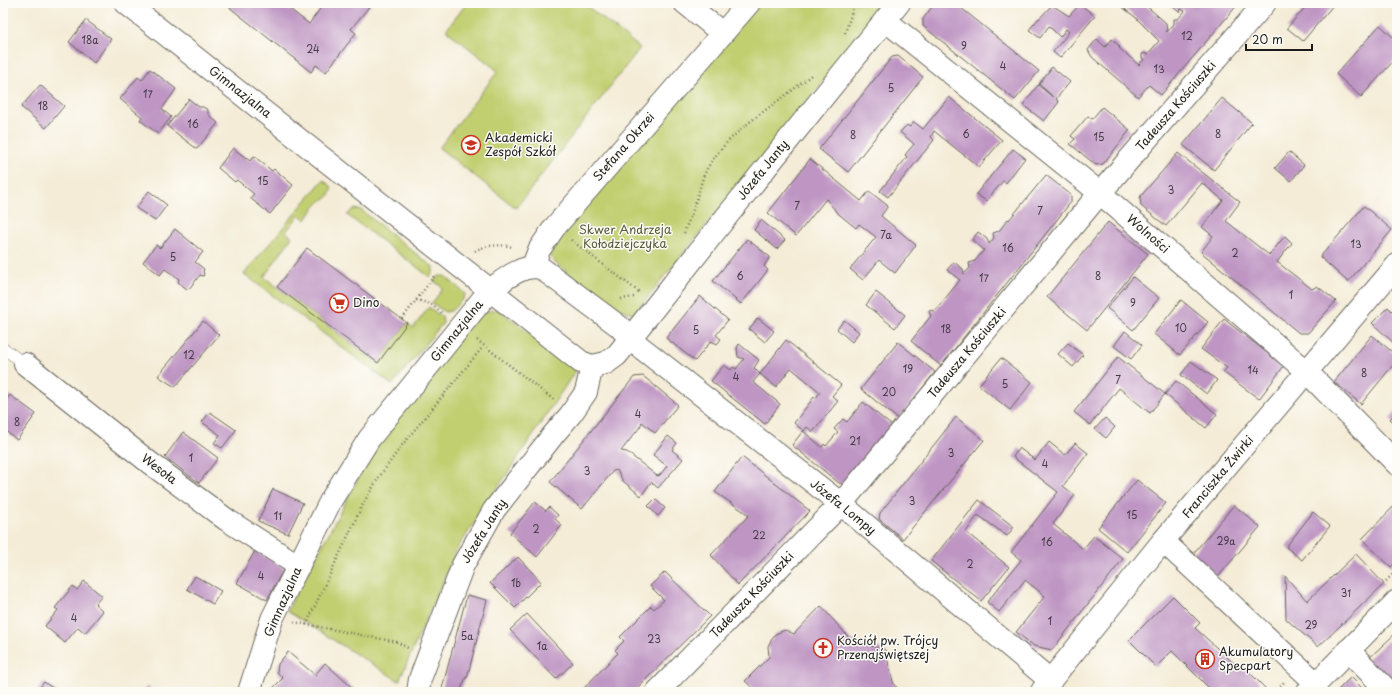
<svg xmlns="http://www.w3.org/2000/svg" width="1400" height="695" font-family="'Playpen Sans',sans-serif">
<rect width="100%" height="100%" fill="#fdfcf7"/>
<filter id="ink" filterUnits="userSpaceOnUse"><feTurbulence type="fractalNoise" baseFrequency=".025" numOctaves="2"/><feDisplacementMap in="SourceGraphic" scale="8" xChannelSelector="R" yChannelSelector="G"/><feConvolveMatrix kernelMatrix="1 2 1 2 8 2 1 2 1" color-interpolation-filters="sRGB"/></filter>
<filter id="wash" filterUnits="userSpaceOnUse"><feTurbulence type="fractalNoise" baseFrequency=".012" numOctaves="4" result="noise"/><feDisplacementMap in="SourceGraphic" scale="16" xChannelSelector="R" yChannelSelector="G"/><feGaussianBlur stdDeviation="0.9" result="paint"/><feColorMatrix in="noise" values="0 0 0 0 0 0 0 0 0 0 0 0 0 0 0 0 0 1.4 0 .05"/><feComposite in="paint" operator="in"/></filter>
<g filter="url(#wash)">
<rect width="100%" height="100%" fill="#f4ecd7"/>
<path fill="#c2cf71" stroke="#6f7646" d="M467,3H583L640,48L516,208L439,148L498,71L446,30Z
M755,3H887L634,314L608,305L553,261L544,245Z
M323,180L332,187C329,201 325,196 318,204C313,208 310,214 306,220L299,215L286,232L292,237L264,277L378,363L407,323L413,328L429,307L442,317L443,323L392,385L244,274Z
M354,209L361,210L433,267V273L430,277L347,215Z
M438,276H445L463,292L465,294L463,299L451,311L445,312L432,303L442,290V287L434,281Z
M498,309L576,370L457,549L399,681L287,611L396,408L480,313Z"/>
<g id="blocks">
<path fill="#be95c3" d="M224,3H282L309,24L320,9L317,7L320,3H372L351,29L356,33L326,72L316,65L311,72Z
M935,3H955L1039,71L1015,100L923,26V19Z
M1117,3H1143L1166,23L1167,32L1174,24V19H1178L1185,11L1181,9L1179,12L1168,3H1239L1161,95L1149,85L1138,97L1092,57L1088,50L1097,39L1105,47L1112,39L1120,47L1119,48L1139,65L1144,59L1142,58V54L1145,53L1147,55L1159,41L1135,17Z
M1309,3H1335L1303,41L1287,28Z
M1080,4L1095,16L1060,58L1053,52L1069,32L1066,29L1060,37L1049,26L1040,38L1029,30L1038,19H1039L1052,5L1069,16Z
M86,20L111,39L94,63L69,42Z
M1380,25L1397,41V57L1361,97L1336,74Z
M898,56L923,77L848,172L819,149L892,57Z
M1052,67L1070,82L1056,99L1059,102L1044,121L1023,105L1038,85L1053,97L1039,84Z
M150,69L176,89L162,109L171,117L158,134L140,120L142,117L120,99L138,77L142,80Z
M40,85L64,106L46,128L21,107Z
M949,97L1002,140L979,167L934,131L931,137L934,140L888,197L880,191L907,157L905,155L914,144L900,132L907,125L910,127L914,122L923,129Z
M1222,98L1252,123L1214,170L1183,145Z
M189,99L199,107H203L208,110V114L218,123L197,149L167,126Z
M1102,107L1130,130L1103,164L1096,165L1070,144L1075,139L1071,136L1088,116L1092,119Z
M233,148L250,161L254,156L272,171L274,169L293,185L270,214L250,198L254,194L237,180L235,182L218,168Z
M1013,149L1025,158L1006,183L1003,181L986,201L976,194Z
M1289,152L1304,165L1291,181L1275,168Z
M1178,153L1240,202L1226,221L1269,255L1285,236L1292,243L1277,262L1312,289L1317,286L1336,301L1308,333H1299L1201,252L1213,236L1202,227L1223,200L1202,183L1166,226L1141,206L1140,197Z
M810,159L861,201L869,191L888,206L881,216L916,245L895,273L879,260L863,280L850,269L876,237L859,224L856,228L835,211V210L826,199L796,236L768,213Z
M1046,175L1071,195V202L941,366L911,341L931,316L930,314L929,310L935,311L960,280L947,270L954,262L963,269L964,274L970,268L969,263L975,261L984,250L972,240L978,232L987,239L989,244L994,238L993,233L999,231L1008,219L1009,220Z
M149,191L167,205L155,221L136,208Z
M1364,206L1392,230L1348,282L1320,257Z
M761,220L785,240L777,249L754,230Z
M1108,222L1148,254L1087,330L1047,297Z
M175,229L203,252L195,262L204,269L203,271L204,275L203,276L200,275L188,290L178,282L179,279L165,269L160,275L143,262L156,245L160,248Z
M747,239L770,257L764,266L768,270L741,304L713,281Z
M307,248L407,323L378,363L277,287Z
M1133,277L1159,298L1133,330L1107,308Z
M876,292L905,315L895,328L866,305Z
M700,296L728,320L716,335L721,339L717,344L711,341L695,361L666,338Z
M1181,300L1208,322L1180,355L1154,334Z
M1388,307L1397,316V346L1372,323Z
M758,318L774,331L765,342L749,329Z
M1224,319L1284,366L1259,399L1223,372L1227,368L1201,349Z
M844,320L859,332L852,342L837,329Z
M203,321L219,335L175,387L158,376Z
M1125,331L1142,345L1131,359L1114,346Z
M1372,335L1397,356V367L1394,364L1361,404L1334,382Z
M786,340L841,385L832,396L838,401L813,432L807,427L804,431L794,423L814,397L816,398L820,392L791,368L776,387L760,374Z
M898,342L935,372L898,419L861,389Z
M1068,343L1083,355L1073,367L1058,354Z
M739,344L759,360L754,368L760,374L753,382L780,404L765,424L711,381L724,365L731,370L733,367L736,369L744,359L738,357L737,348Z
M1118,357L1165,394L1150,413L1119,388L1090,425L1074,412Z
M1001,358L1032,382L1010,410L979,385Z
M1191,361L1217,380L1207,394L1181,375Z
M643,376L678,405L655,433L642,422L640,427L621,451L627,452L657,476L660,475L667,466L653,455L668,436L677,443L672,450L683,459L658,488L651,482L641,496L623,481L617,470L613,471L582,509L550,482L634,377Z
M1176,381L1217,414L1206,428L1165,394Z
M10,395L36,414L17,440L3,429V404Z
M863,402L892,426L846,484L839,483L792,445L803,431L822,447L824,444L826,446L838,432L834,429L843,419L847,422Z
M1397,411V425L1390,419Z
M210,412L236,430L222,448L214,443L220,435L202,422Z
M956,417L984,440L903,539L879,519L880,513Z
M1105,418L1115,427L1106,438L1095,429Z
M183,432L218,458L199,483L165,457Z
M1049,442L1065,455L1075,443L1088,453L1063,486L1075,495L1053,524L1083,549L1094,536L1123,559L1052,650L1034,646L1016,632L1045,596L1025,580L999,612L987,602L1021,560L1011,552L1058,492L1013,457L1019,448L1035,460Z
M742,457L810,511L738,585L711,555L749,515L715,492Z
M1137,480L1166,503L1127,552L1098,528Z
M273,489L303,503L288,534L258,521Z
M655,499L665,508L658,516L648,506Z
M979,500L1014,527L1007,536L978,515L966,532L1009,567L981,601L931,561Z
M535,502L546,511L549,507L558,515L555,519L562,525L537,557L510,533Z
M1397,503V561L1391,567L1362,539Z
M1234,505L1260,527L1218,577L1192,555Z
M1313,512L1330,526L1302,560L1286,547Z
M255,551L284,568L267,600L237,583Z
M1356,554L1384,584L1318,647L1286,619L1285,576L1307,601Z
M518,557L541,582L515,608L490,583Z
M665,572L710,616L633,692H580L618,653L615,650L624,641L620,637L651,606L654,609L664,600L650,586Z
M195,576L221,591L213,604L187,589Z
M84,581L102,596L95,604L103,611L85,633L78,627L65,643L45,626L58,610L55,608L73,586L77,590Z
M467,595L487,600L467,678L466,677L460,692H441Z
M1173,596L1200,623L1195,628L1239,668L1242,665L1268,691L1213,692L1172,651L1156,667L1129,640Z
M821,606L851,640L885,650L894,685L903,692H757L745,681L769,657L768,646L775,634L785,630L794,634Z
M527,614L573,663L556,679L510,630Z
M1397,632V683L1392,687L1367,660Z
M288,652L315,675L325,663L357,692H273V688L283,678L277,672L278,664Z
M1351,677L1366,692H1336Z
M44,682L58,692H36Z
M148,686L152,692H141Z"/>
</g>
</g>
<g filter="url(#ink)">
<use href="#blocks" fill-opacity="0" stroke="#68655d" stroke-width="1"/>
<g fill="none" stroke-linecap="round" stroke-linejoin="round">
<g stroke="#68655d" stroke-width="12">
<path id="service" d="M3,348L25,364"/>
</g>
<g stroke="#68655d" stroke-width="24">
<path id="minor" d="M126,3L490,290L369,439L331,500L272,619L249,692
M685,3L722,33
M899,3L727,216L617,355L606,363L592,366L581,362L490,290C505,279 522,264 541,268L620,327L630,339L841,504L1051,681
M885,20L1100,193L1291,358L1307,372L1397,464
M533,266L539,250L554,228L749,3
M25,364L150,463L227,520L299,566
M1163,541L1316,683
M1348,650L1389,692
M1042,691L1163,541L1397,265
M418,692L420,679L463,565L494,510L554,434L571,414L586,392L592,366
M657,692L841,504L1100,193L1265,3"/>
</g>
<g stroke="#68655d" stroke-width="24">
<path id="tertiary" d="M1308,692L1397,601"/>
</g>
<path stroke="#68655d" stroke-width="2.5" stroke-dasharray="1 3" stroke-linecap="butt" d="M845,33L855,3
M684,233C687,224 691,216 694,207C699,193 701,179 708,167C733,126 776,106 811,75
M571,240L639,292
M475,251C484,245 502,244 512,247
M621,299L634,297
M416,300L431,304L443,314
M402,319L435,275
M477,340L554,400
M1386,581L1397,570
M294,622L397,642L408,648
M306,625L364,502L379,477L403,444L482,348
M1275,692L1284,682"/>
<use href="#service" stroke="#fff" stroke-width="11"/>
<use href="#minor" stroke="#fff" stroke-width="22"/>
<use href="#tertiary" stroke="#fff" stroke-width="22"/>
</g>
</g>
<defs>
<g id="school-ring" transform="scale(1)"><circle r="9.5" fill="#fdfcf7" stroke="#c8321e" stroke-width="1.5"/><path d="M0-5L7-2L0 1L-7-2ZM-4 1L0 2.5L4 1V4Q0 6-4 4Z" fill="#c8321e"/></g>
<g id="supermarket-ring" transform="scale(1)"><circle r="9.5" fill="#fdfcf7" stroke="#c8321e" stroke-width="1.5"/><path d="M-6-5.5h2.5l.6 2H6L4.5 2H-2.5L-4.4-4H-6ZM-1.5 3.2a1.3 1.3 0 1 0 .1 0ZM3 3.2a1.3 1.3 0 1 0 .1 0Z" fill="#c8321e"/></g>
<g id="church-ring" transform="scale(1)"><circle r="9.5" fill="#fdfcf7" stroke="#c8321e" stroke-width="1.5"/><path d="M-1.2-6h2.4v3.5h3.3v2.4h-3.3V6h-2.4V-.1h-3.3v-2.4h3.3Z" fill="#c8321e"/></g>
<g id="building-ring" transform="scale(1)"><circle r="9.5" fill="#fdfcf7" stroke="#c8321e" stroke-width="1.5"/><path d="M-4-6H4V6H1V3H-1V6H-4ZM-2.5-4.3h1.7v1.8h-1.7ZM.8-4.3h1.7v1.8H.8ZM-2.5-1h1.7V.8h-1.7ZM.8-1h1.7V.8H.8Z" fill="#c8321e"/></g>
</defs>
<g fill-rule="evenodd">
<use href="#school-ring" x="471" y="145"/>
<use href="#supermarket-ring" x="339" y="303"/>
<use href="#church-ring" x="823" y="648"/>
<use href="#building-ring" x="1205" y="659"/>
</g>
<g text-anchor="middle" stroke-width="3" stroke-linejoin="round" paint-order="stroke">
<g font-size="10" fill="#443a46">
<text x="1187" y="40">12</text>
<text x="90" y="44">18a</text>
<text x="964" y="50">9</text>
<text x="313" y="53">24</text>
<text x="1003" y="70">4</text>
<text x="1159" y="73">13</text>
<text x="891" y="92">5</text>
<text x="148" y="98">17</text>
<text x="43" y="110">18</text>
<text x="193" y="128">16</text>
<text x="966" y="138">6</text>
<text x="1218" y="138">8</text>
<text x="853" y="139">8</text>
<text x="1099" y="141">15</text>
<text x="263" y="185">15</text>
<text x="1171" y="194">3</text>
<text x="797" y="210">7</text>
<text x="1040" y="215">7</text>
<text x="886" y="239">7a</text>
<text x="1356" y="248">13</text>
<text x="1008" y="252">16</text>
<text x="1235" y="257">2</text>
<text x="173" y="261">5</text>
<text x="740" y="280">6</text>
<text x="1098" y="280">8</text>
<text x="984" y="282">17</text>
<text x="1291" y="299">1</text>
<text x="1133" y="307">9</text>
<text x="1181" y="332">10</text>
<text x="946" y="333">18</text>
<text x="696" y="334">5</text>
<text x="189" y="359">12</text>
<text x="908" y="373">19</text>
<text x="1253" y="374">14</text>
<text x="1364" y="377">8</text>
<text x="736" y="381">4</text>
<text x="1118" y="384">7</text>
<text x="1005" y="388">5</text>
<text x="889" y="396">20</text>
<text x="638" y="418">4</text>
<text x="17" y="426">8</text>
<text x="855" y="445">21</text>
<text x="951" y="457">3</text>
<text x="191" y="462">1</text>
<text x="1045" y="468">4</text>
<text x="587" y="475">3</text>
<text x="912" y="505">3</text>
<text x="1132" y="519">15</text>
<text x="278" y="520">11</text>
<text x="536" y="533">2</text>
<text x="759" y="539">22</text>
<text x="1226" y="545">29a</text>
<text x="1047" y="546">16</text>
<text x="970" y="568">2</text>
<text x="261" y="580">4</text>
<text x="516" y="587">1b</text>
<text x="1346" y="597">31</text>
<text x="74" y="622">4</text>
<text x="1050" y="625">1</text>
<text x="1311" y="629">29</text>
<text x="467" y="640">5a</text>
<text x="654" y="643">23</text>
<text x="542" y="650">1a</text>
</g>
<g font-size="12" fill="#1c1c1c" stroke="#fdfcf7">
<text transform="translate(240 92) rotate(38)" y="4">Gimnazjalna</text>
<text transform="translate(1176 106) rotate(-49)" y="4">Tadeusza Kościuszki</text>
<text transform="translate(624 147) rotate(-49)" y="4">Stefana Okrzei</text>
<text transform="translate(763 170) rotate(-51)" y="4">Józefa Janty</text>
<text transform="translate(1148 234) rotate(41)" y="4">Wolności</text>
<text transform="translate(457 331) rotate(-51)" y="4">Gimnazjalna</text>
<text transform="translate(967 353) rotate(-50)" y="4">Tadeusza Kościuszki</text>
<text transform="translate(159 469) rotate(37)" y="4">Wesoła</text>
<text transform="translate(1218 477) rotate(-50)" y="4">Franciszka Żwirki</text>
<text transform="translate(843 507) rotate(39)" y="4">Józefa Lompy</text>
<text transform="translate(484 531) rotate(-58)" y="4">Józefa Janty</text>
<text transform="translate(752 595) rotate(-46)" y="4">Tadeusza Kościuszki</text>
<text transform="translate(283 602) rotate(-66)" y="4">Gimnazjalna</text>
</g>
<g font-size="12" fill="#1c1c1c" stroke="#fdfcf7" text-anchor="start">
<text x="485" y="142">Akademicki<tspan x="485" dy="14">Zespół Szkół</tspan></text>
<text x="353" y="307">Dino</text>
<text x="837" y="645">Kościół pw. Trójcy<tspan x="837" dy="14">Przenajświętszej</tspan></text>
<text x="1219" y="656">Akumulatory<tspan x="1219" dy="14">Specpart</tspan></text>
</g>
<g font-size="12" fill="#565b3a" stroke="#fdfcf7">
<text x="625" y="234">Skwer Andrzeja<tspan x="625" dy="14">Kołodziejczyka</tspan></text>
</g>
</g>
<rect width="1400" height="695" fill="none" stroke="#fdfcf7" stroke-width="16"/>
<path d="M1246 44v6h66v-6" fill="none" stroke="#1c1c1c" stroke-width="2"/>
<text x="1252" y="44" font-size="12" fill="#1c1c1c" stroke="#fdfcf7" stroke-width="3" paint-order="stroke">20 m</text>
</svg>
